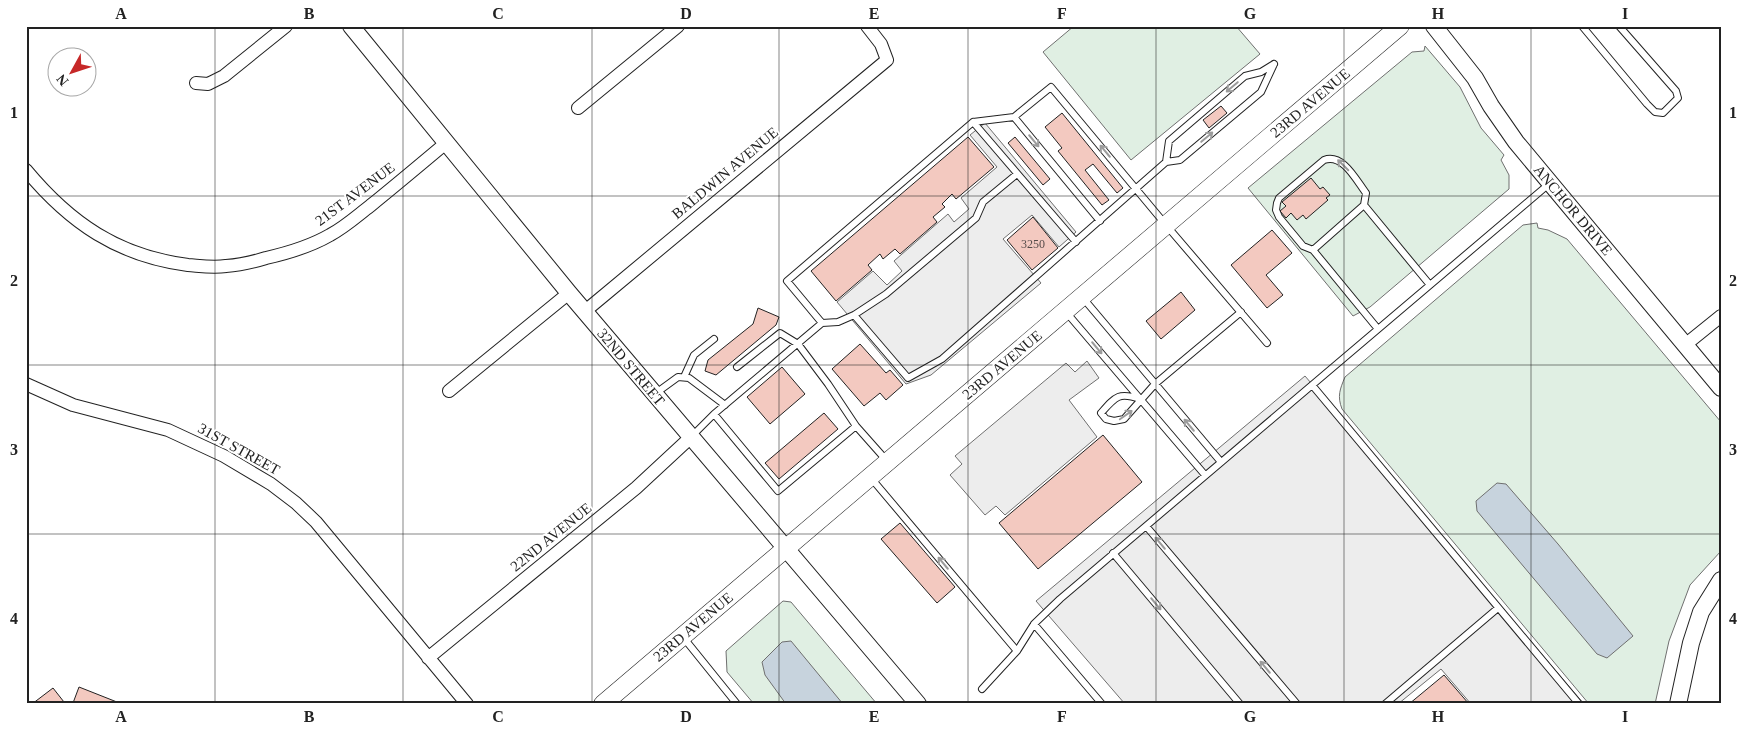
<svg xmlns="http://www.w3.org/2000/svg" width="1747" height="730" font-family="'Times New Roman',serif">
<rect width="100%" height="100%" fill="#fff"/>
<path fill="#e0efe3" stroke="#6f6f6f" d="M1074,26H1236L1260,54L1131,160L1043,52Z
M1425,46L1460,87L1481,128L1504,155L1501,160L1509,175V189L1370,307L1353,316L1248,188L1412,52L1424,51Z
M1537,223L1538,228L1548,230L1567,239L1721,422V551L1690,585L1669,641L1655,704H1589L1342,409C1337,396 1340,389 1345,377L1523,225Z
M783,601L791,602L877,704H754L727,672L726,651Z"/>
<path fill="#ededed" stroke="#6f6f6f" d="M985,123L1076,232L1059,247L1032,215L1003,239L1041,283L931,375L906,384L837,302L873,271L887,285L902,271L894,261L948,214L954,222L969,209L961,198L997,167L970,135Z
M1087,361L1099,378L1069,400L1097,437L1005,515L996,506L985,515L950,475L962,464L955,456L1066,363L1075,372Z
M1305,376L1584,704H1471L1441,669L1398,704H1125L1036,601Z"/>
<path fill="#c7d3dd" stroke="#6f6f6f" d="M1497,483L1506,484L1558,544L1633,636L1607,658L1597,654L1477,511L1476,501Z
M791,641L843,704H786L765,675L762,662L782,642Z"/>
<path fill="#f3c9c0" stroke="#222" d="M1221,106L1227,113L1209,128L1203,120Z
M1062,113L1123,188L1117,193L1093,164L1085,170L1109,200L1102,205L1058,151L1062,148L1045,127Z
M968,137L994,167L956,199L952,194L942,204L945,207L933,217L937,222L900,254L895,249L883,259L880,254L868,265L872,270L836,301L811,271Z
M1015,137L1050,179L1043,185L1008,143Z
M1311,178L1320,189L1323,187L1330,195L1326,198L1328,200L1306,219L1303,215L1297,220L1291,213L1286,218L1280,211L1286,206L1282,202Z
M1033,217L1058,248L1032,270L1007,240Z
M1272,230L1292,253L1266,275L1283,295L1267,308L1231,265Z
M1181,292L1195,310L1161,339L1146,321Z
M758,308L779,317L776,325L716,375L705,371L708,360L753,324Z
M860,344L886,373L890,370L903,385L886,400L880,393L864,406L832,369Z
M782,367L805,394L770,424L747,397Z
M824,413L838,429L779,479L765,463Z
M1103,435L1142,482L1038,569L999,523Z
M900,523L955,587L937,603L881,539Z
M1444,675L1469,704H1409Z
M79,687L122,704H75L73,703Z
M53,688L64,702L61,704H32Z"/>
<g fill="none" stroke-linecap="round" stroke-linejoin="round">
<g stroke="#222" stroke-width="8">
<path id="service" d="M1582,26L1647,104L1655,112L1663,113L1678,98L1676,91L1619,26
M973,122L1014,117
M1166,162L1169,141L1245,76L1261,72L1274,64
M1100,221L1014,117L1051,87L1166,225L1267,343
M1313,250L1303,246L1279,217L1276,210L1277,203L1279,198L1324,160C1343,153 1356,180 1366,193L1364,205
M1083,298L1221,462
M1066,312L1205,475
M854,315L908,378L942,359L1166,162L1180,160L1261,92L1274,64
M822,323L787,281L973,122L1076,242
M1378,329L1313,250L1364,205L1430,285
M737,367L780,333L798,344L828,384L856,426
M684,377L694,355L714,339
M1312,385L1579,704
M656,393L678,377L689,378L725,405
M1140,399C1119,392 1116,396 1101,413L1106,419L1114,421L1124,419L1155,384L1241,312
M714,414L778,491L856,426L887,461
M691,437L714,414L822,323L838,322L854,315L886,294L976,218L983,202L1017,174
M871,478L1017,651
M1146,526L1297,704
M1113,553L1240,704
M1034,624L1102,704
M683,637L737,704
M982,689L1017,651L1034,624L1060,599L1549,184
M1385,704L1498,608"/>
</g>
<g stroke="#222" stroke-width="14">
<path id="minor" d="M196,83L208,84L224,76L286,26
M578,108L678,26
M26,170C70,223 118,256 188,265C201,266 213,268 226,266C240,265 253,262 266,258C288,253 311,246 330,235C345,227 357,216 370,206C396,185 421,164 446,143
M584,312L887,60L881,44L867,26
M1685,345L1721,316
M26,384L73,405L168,430L224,456L271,484L296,503L316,522L467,704
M449,391L569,293
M428,658L636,488L691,437"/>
</g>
<g stroke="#222" stroke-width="18">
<path id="tertiary" d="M351,26L569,293L918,704
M1434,26L1475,78L1491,106L1516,142L1721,388
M1678,704L1691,643L1701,612L1721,580"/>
</g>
<g stroke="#222" stroke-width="19">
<path id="secondary" d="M603,704L1400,26"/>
</g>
<use href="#service" stroke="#fff" stroke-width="6"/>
<use href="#minor" stroke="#fff" stroke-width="12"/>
<use href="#tertiary" stroke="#fff" stroke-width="16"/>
<use href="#secondary" stroke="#fff" stroke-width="18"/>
</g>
<defs><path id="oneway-shaft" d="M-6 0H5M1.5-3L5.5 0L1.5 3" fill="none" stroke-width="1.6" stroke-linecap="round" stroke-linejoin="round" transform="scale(1.25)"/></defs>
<g stroke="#9c9c9c">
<use href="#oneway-shaft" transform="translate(1232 87) rotate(140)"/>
<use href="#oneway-shaft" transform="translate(1207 137) rotate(-40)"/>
<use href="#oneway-shaft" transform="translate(1034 141) rotate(50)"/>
<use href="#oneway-shaft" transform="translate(1105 151) rotate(-130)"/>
<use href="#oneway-shaft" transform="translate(1343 165) rotate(-135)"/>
<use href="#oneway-shaft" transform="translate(1097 348) rotate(50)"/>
<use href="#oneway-shaft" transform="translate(1126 415) rotate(-35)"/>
<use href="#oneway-shaft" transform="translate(1189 425) rotate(-130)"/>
<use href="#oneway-shaft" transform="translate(1160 543) rotate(-130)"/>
<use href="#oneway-shaft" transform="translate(943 563) rotate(-130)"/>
<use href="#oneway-shaft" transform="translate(1156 604) rotate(50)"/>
<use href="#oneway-shaft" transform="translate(1265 667) rotate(-130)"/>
</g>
<path fill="none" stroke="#222" stroke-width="1" stroke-opacity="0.55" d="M215,26V704M403,26V704M592,26V704M779,26V704M968,26V704M1156,26V704M1344,26V704M1531,26V704M26,196H1721M26,365H1721M26,534H1721"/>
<g text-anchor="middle" stroke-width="4" stroke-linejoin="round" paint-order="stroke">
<g font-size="12" fill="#564c4a">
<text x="1033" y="248">3250</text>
</g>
<g font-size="15" fill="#222" stroke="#fff">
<text transform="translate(1310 103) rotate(-40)" y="5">23RD AVENUE</text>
<text transform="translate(725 173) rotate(-40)" y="5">BALDWIN AVENUE</text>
<text transform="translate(355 194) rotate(-37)" y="5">21ST AVENUE</text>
<text transform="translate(1573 210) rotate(50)" y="5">ANCHOR DRIVE</text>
<text transform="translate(1002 365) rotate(-40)" y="5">23RD AVENUE</text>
<text transform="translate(631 367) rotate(50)" y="5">32ND STREET</text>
<text transform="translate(239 449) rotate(29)" y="5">31ST STREET</text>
<text transform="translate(551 537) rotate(-39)" y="5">22ND AVENUE</text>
<text transform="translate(693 627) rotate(-40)" y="5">23RD AVENUE</text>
</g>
</g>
<rect width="1747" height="730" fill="none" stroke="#ffffff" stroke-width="55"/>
<g transform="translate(72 72) rotate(230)"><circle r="24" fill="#ffffff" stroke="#a7a7a7"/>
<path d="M0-4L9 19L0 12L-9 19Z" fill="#c62828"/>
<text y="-8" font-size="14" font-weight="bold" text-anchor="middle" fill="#222222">N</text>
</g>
<rect x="28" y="28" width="1692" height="674" fill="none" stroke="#222" stroke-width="2"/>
<g font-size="16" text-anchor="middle" font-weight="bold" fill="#222">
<text x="121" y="19">A</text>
<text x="309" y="19">B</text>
<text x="498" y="19">C</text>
<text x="686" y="19">D</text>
<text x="874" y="19">E</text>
<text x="1062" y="19">F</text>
<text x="1250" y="19">G</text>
<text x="1438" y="19">H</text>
<text x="1625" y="19">I</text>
<text x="14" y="118">1</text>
<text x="1733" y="118">1</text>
<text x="14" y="286">2</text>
<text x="1733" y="286">2</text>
<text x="14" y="455">3</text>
<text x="1733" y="455">3</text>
<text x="14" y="624">4</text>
<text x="1733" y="624">4</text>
<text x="121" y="722">A</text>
<text x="309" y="722">B</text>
<text x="498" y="722">C</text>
<text x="686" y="722">D</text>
<text x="874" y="722">E</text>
<text x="1062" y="722">F</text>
<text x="1250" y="722">G</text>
<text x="1438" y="722">H</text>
<text x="1625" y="722">I</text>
</g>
</svg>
